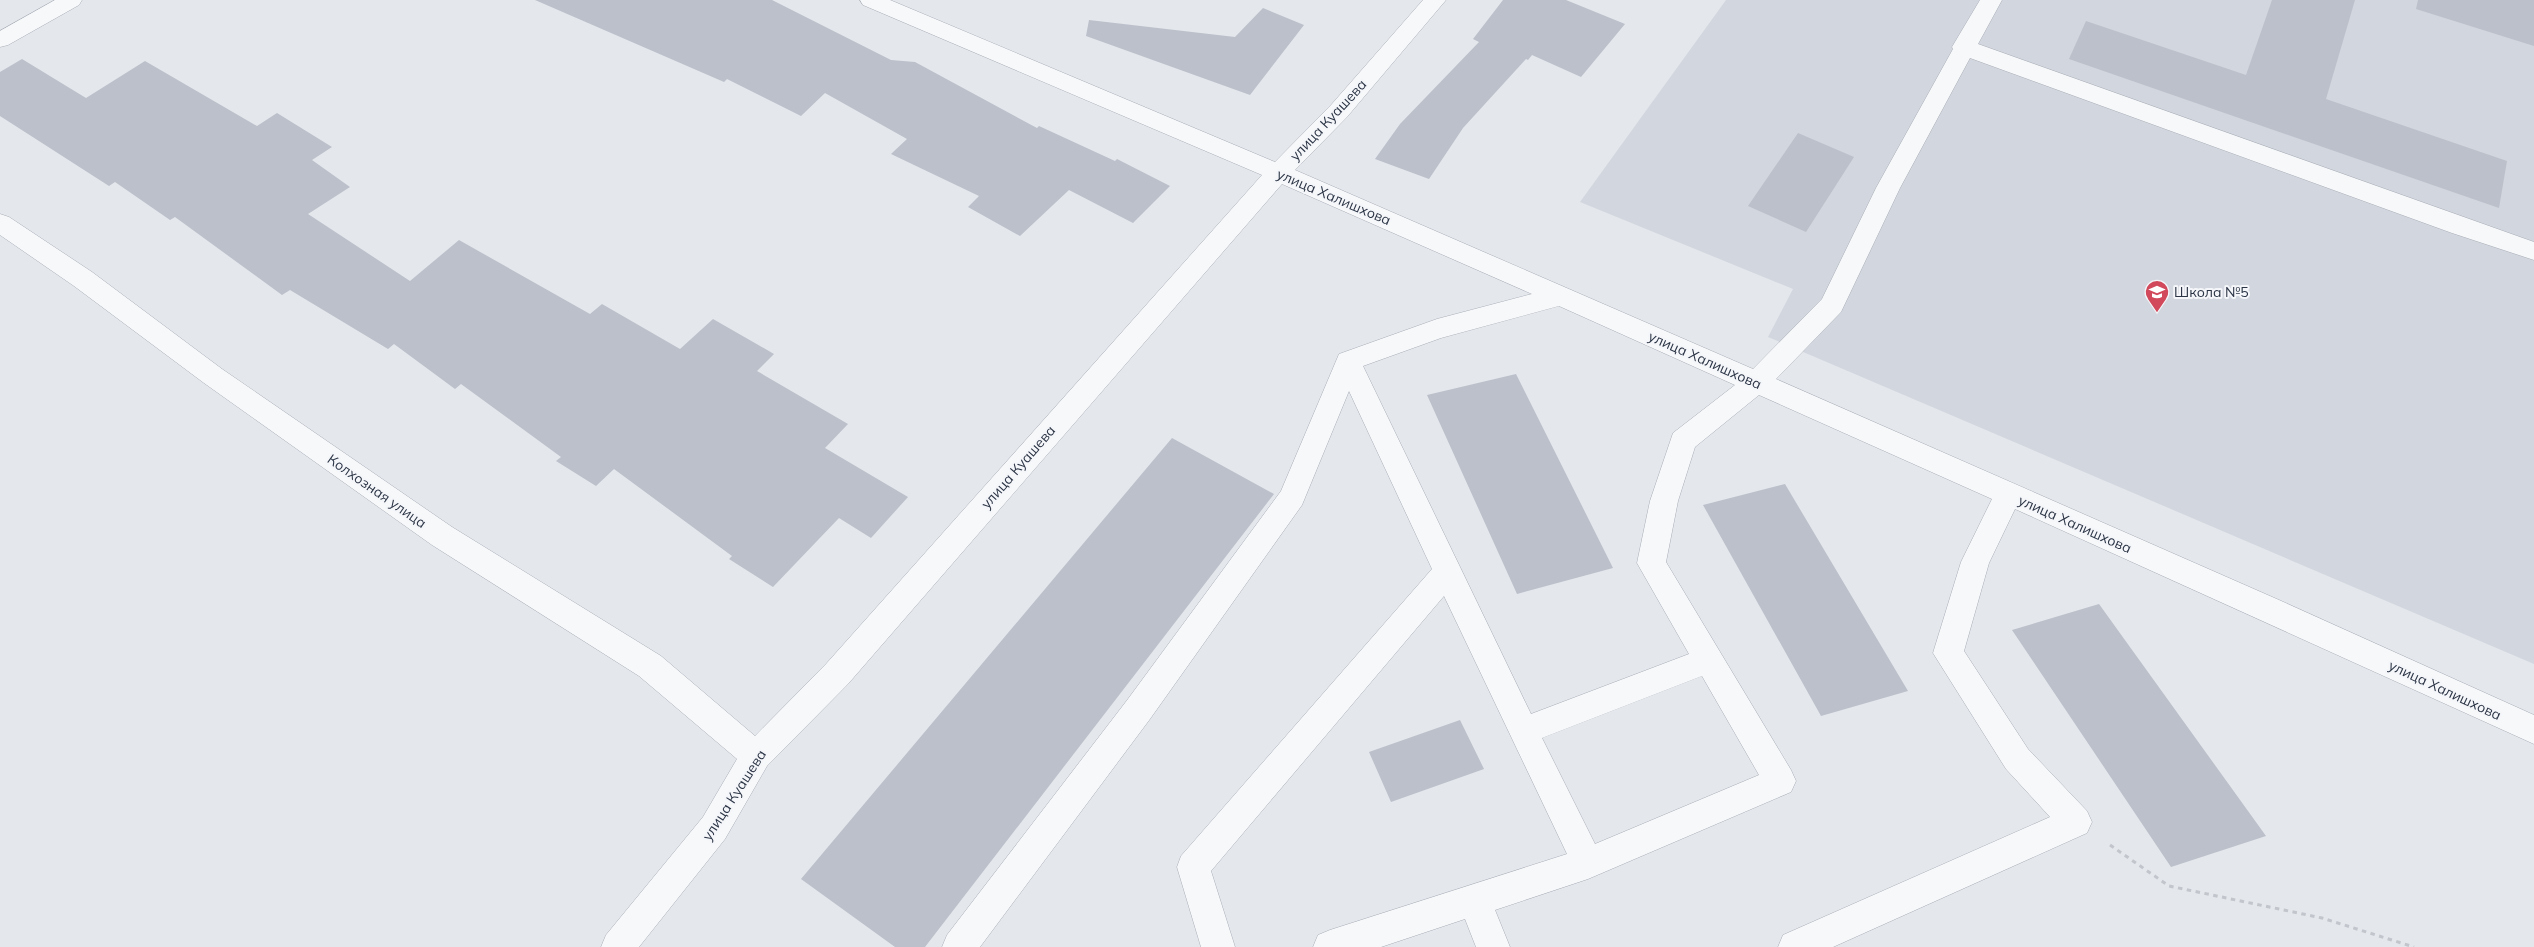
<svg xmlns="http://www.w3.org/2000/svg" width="2534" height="947" font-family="Mulish,sans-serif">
<rect width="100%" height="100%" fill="#e4e7ec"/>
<path fill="#d2d6de" d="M1726,0H2534V664L1768,337L1793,289L1580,202Z"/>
<path fill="#bbc0ca" d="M535,0H772L891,60L915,62L1037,128L1039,126L1115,161L1117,159L1170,186L1133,223L1069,190L1020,236L968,207L979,196L891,154L907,139L825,93L801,116L727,79L724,82Z
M1503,0H1566L1625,24L1581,77L1532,55L1528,60L1526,59L1463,128L1429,179L1375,159L1400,124L1479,42L1473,39Z
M2272,0H2355L2326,99L2507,161L2499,208L2069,59L2086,21L2246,75Z
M2418,0H2534V46L2416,9Z
M1263,8L1304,25L1250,95L1086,36L1089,20L1235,37Z
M22,59L86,98L145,61L257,126L277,113L332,147L312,160L350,187L308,214L410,281L459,240L590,314L602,304L680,349L713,319L774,354L757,371L848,424L825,448L908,497L871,538L839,518L773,587L729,559L732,556L614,469L596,486L556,461L561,457L461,384L455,389L394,344L388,349L290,290L282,295L175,217L170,220L115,182L109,186L0,116V72Z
M1798,133L1854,157L1806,232L1748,206Z
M1516,374L1613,568L1517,594L1427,395Z
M1172,438L1274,494L925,947H895L801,879Z
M1785,484L1908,691L1821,716L1703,505Z
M2099,604L2266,836L2171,867L2012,630Z
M1460,720L1484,769L1391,802L1369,752Z"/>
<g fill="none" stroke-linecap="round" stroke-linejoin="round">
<g stroke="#a9aeb7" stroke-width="1">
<path id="minor" d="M55,0H82L79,5L8,45L0,47V31Z
M860,0H890L1275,162L1331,105L1423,0H1446L1347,117L1295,170L1753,369L1822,299L1876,188L1953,49L1952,47L1980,0H2002L1978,44L2534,242V260L2452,233L1970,58L1900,188L1841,312L1776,379L2279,600L2534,715V744L2015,509L1989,563L1964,651L2028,749L2087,811L2092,822L2087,833L1833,947H1778L1783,935L2050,817L2006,769L1933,653L1961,562L1992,499L1759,395L1695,447L1678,501L1666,562L1791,770L1796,781L1791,792L1588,879L1495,910L1510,947H1476L1465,919L1381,947H1313L1318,935L1330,930L1567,854L1444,596L1211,871L1235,947H1201L1177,867L1181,856L1432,569L1349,391L1302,505L1150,719L980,947H942L947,935L1128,699L1281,491L1339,354L1437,319L1532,294L1282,184L848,684L767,766L725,839L639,947H601L606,935L703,817L737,759L639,676L432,545L204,383L74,286L0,235V214L9,217L92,272L222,369L452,527L661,656L755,736L826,664L1262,175L863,5ZM1559,306L1735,385L1673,433L1650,501L1637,563L1689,654L1531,714L1363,366L1441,338ZM1702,676L1759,775L1595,844L1542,738Z"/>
</g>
<path stroke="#c2c5cb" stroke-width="3" stroke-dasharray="4.5 4.5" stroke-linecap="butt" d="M2110,845L2169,886L2322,918L2414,947"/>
<use href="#minor" fill="#f7f8fa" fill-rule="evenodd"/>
</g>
<defs>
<g id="school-pin" transform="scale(1.25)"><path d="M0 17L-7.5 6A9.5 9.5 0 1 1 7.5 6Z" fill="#d1495b" stroke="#f4f6f9"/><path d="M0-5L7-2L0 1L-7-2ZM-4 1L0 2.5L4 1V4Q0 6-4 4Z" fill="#fff"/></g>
</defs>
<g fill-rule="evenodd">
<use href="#school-pin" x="2157" y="292"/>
</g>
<g text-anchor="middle" stroke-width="4" stroke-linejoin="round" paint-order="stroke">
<g font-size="14" fill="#2b3445" stroke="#f4f6f9">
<text transform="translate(1328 120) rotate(-47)" y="5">улица Куашева</text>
<text transform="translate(1334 197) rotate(23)" y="5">улица Халишхова</text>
<text transform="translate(1705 360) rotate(24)" y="5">улица Халишхова</text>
<text transform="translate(1018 467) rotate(-49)" y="5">улица Куашева</text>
<text transform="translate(377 491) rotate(35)" y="5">Колхозная улица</text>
<text transform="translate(2075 524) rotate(24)" y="5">улица Халишхова</text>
<text transform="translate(2445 690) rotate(25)" y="5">улица Халишхова</text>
<text transform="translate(734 795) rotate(-57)" y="5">улица Куашева</text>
</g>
<g font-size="14" fill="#2b3445" stroke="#f4f6f9" text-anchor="start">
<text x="2174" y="297">Школа №5</text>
</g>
</g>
</svg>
